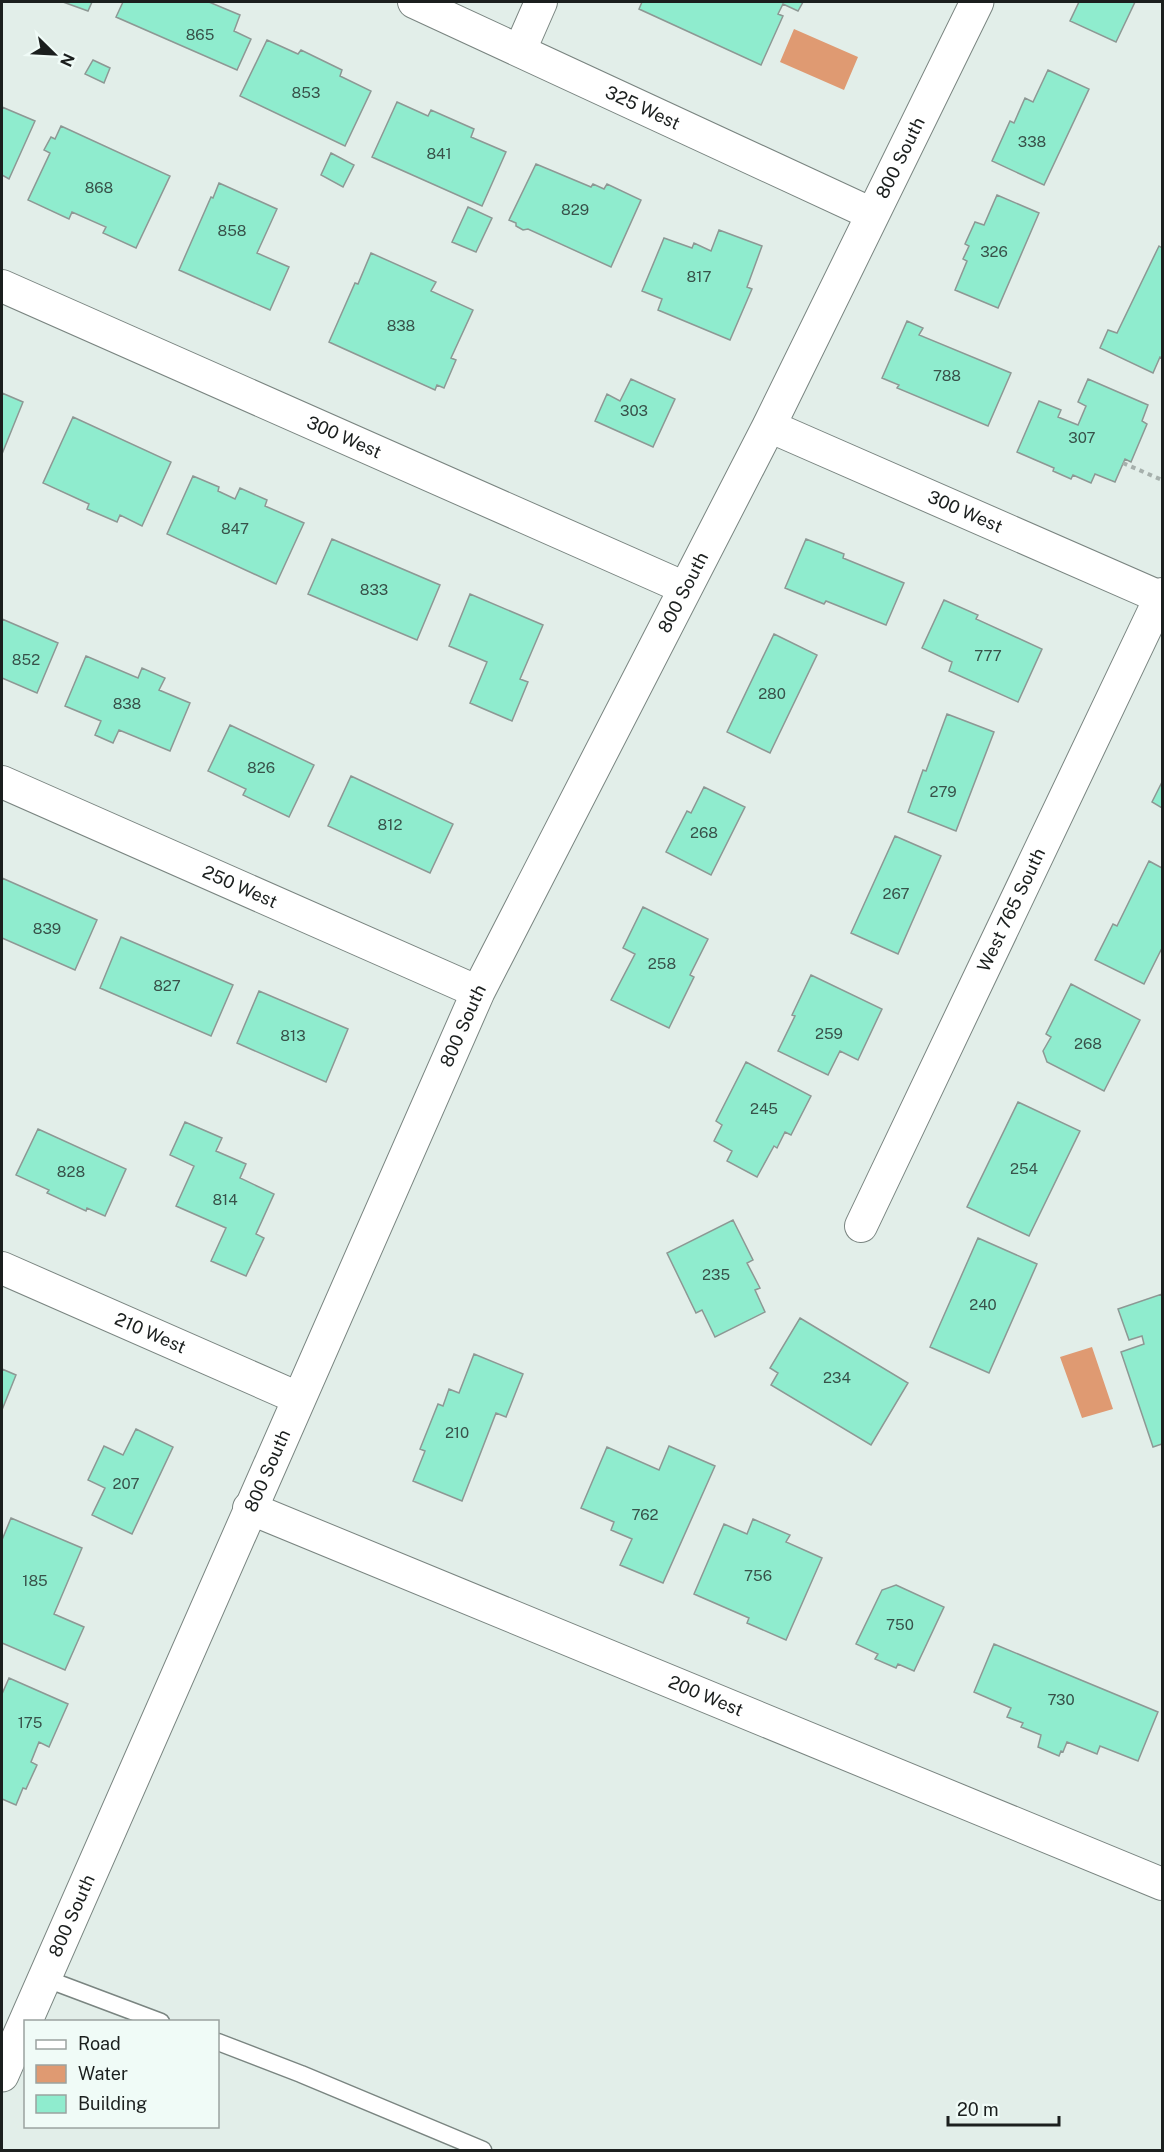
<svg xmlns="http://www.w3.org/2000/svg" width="1164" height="2152" font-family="'Public Sans',sans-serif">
<rect width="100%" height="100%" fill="#e2eee9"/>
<path fill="#df9a72" d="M794,29L858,57L844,90L780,62Z
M1092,1347L1113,1409L1082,1418L1060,1357Z"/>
<path fill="#8fecce" stroke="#8d9894" stroke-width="1.5" d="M63,2H92L88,11Z
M123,2H209L240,15L234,31L251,39L237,70L116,17Z
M642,2H803L798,11L783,4L778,14L783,16L761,65L639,9Z
M1079,2H1135L1116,42L1070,21Z
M267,40L298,54L301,50L342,70L340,76L371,91L345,146L240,96Z
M93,60L110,68L104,83L85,74Z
M1048,70L1089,89L1044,185L992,161L1010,121L1014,123L1025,98L1033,102Z
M397,102L428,116L431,110L474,129L471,137L506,152L482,206L372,157Z
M2,107L35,121L9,179L2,175Z
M61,126L170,176L136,248L103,233L106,227L72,212L69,219L28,200L50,153L44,150L51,137L55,139Z
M331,153L354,165L343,187L321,175Z
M536,164L591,187L593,184L604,189L607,184L641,200L611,267L528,229L523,230L516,226V223L509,220Z
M219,183L277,209L257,253L289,267L270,310L179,270L211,197L213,198Z
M997,195L1039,213L998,308L955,290L967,261L963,259L969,246L965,244L975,222L984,225Z
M468,207L492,218L476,252L452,242Z
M719,230L762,246L747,287L752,289L730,340L658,310L662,299L642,291L664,238L692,248L694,243L711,251Z
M1159,246L1162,248V358L1160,357L1153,373L1100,348L1108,330L1117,333Z
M371,253L436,282L431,291L473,310L451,358L456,360L444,388L437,385L435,390L329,342L355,283L358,284Z
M907,321L923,328L919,335L1011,373L988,426L897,388L899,385L882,378Z
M631,379L675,399L653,447L595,421L607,394L620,401Z
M1088,379L1148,405L1142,421L1147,424L1131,462L1125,459L1115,482L1095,474L1091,483L1073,475L1071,479L1053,471L1054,468L1017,452L1039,401L1061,410L1058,417L1078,425L1086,406L1078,402Z
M2,393L23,402L2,454Z
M73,417L171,462L142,526L120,515L117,522L87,509L89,504L43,483Z
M193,476L219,487L218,491L235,499L240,488L267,500L265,506L304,523L276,584L167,534Z
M332,539L440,585L417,640L308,594Z
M806,539L844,554L843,558L904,583L886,625L826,601L824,604L785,588Z
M470,594L543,625L520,679L528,682L512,721L470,703L487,662L449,646Z
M944,600L978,615L976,619L1042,649L1018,702L949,671L952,662L922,648Z
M2,619L58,643L37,693L2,678Z
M774,634L817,655L770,753L727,732Z
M86,656L138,678L142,668L165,678L159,690L190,703L170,751L119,730L113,743L95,735L101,721L65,706Z
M947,714L994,732L956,831L908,812L923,770L926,771Z
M230,725L314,765L289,817L243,795L246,789L208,771Z
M351,776L453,824L430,873L328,826Z
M1162,782V808L1152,802Z
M704,787L745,807L711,875L666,852L687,811L691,813Z
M895,836L941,856L898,954L851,933Z
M1149,861L1162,868V951L1161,950L1144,984L1095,960L1113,924L1117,926Z
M2,878L97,920L75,970L2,938Z
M643,907L708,939L690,975L694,977L669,1028L611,1000L635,954L623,948Z
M121,937L233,985L211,1036L100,988Z
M811,975L882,1009L858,1060L840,1051L828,1075L778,1051L795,1016L792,1015Z
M1071,984L1140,1020L1104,1091L1047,1062L1043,1051L1051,1037L1046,1034Z
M259,991L348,1029L326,1082L237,1043Z
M746,1062L811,1096L791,1135L785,1132L777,1148L774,1146L757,1177L727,1161L732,1151L714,1141L722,1125L716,1121Z
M1018,1102L1080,1131L1029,1236L967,1207Z
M185,1122L222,1138L216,1151L246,1164L240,1178L274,1194L256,1234L264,1238L246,1276L211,1261L226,1228L176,1206L194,1166L170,1155Z
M38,1129L126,1169L105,1216L87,1208L86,1211L47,1193L49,1190L16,1175Z
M733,1220L753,1260L747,1263L760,1288L755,1290L765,1312L715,1337L702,1310L696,1313L667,1253Z
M978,1238L1037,1264L989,1373L930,1347Z
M1162,1294V1444L1153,1447L1121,1352L1144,1344L1142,1336L1129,1340L1118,1309Z
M800,1318L908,1383L871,1445L771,1385L778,1373L770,1368Z
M474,1354L523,1374L506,1417L496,1413L462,1501L413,1481L425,1451L420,1449L438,1404L443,1406L449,1389L459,1393Z
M2,1369L16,1375L2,1410Z
M136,1429L173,1447L132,1534L92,1515L105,1488L88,1480L104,1446L123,1455Z
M669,1446L715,1466L663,1583L620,1565L632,1539L611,1530L614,1522L581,1508L607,1447L659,1470Z
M11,1518L82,1548L54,1614L84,1627L65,1670L2,1643V1540Z
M753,1519L790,1535L786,1542L822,1558L786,1640L747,1623L749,1618L694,1594L724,1524L747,1534Z
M896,1585L944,1607L914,1671L898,1664L896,1668L875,1659L878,1654L856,1644L882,1590Z
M994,1644L1158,1712L1138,1761L1100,1746L1097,1754L1067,1742L1063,1752L1061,1751L1059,1756L1038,1747L1041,1735L1021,1727L1023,1723L1007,1717L1011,1708L974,1692Z
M9,1678L68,1704L49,1747L39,1742L31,1762L37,1765L26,1789L23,1788L16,1805L2,1799V1694Z"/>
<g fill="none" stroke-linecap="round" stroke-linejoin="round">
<g stroke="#7a8581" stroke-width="19">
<path id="service" d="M44,1978L161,2022
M218,2042L301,2074L483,2150"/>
</g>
<g stroke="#7a8581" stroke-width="34">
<g id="minor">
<path id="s1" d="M414,2L872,214"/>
<path d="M520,50L541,2"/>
<path id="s2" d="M2,286L685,588"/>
<path id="s3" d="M769,426L1162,598"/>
<path id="s4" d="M2,782L478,992"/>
<path id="s5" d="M861,1226L1162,594"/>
<path id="s6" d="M2,1268L298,1398"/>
<path id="s7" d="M249,1508L1162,1884"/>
</g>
</g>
<g stroke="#7a8581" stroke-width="35">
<g id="secondary">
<path id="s8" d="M2,2075L478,992L769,426L977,2"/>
</g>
</g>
<path stroke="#a6b0ac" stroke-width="4" stroke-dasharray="4.5 4.5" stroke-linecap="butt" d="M1123,463L1162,480"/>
<use href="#service" stroke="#fff" stroke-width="16"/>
<use href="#minor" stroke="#fff" stroke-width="32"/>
<use href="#secondary" stroke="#fff" stroke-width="33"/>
</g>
<g text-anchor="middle" stroke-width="4.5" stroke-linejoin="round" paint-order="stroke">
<g font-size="15" fill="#38524a">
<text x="200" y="40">865</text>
<text x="306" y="98">853</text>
<text x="1032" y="147">338</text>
<text x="439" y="159">841</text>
<text x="99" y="193">868</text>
<text x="575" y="215">829</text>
<text x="232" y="236">858</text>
<text x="994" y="257">326</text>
<text x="699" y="282">817</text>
<text x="401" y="331">838</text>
<text x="947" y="381">788</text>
<text x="634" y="416">303</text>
<text x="1082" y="443">307</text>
<text x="235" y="534">847</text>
<text x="374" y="595">833</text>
<text x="988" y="661">777</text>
<text x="26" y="665">852</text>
<text x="772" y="699">280</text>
<text x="127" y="709">838</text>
<text x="261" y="773">826</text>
<text x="943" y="797">279</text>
<text x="390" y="830">812</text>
<text x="704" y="838">268</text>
<text x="896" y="899">267</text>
<text x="47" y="934">839</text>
<text x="662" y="969">258</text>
<text x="167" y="991">827</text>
<text x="829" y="1039">259</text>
<text x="293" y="1041">813</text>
<text x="1088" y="1049">268</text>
<text x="764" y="1114">245</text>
<text x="1024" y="1174">254</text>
<text x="71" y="1177">828</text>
<text x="225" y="1205">814</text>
<text x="716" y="1280">235</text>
<text x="983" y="1310">240</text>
<text x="837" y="1383">234</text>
<text x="457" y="1438">210</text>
<text x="126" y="1489">207</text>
<text x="645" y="1520">762</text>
<text x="758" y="1581">756</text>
<text x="35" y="1586">185</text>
<text x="900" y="1630">750</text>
<text x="1061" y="1705">730</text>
<text x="30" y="1728">175</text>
</g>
<g font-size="18" fill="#1b1f1e" stroke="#f0fbf7">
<text dy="6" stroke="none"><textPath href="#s1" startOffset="252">325 West</textPath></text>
<text dy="6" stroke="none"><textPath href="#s8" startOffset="2118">800 South</textPath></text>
<text dy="6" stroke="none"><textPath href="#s2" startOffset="374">300 West</textPath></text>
<text dy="6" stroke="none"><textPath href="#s3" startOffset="214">300 West</textPath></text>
<text dy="6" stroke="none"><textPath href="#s8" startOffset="1632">800 South</textPath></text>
<text dy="6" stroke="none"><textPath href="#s4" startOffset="260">250 West</textPath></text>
<text dy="6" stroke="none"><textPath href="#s5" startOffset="350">West 765 South</textPath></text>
<text dy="6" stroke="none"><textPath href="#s8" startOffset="1146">800 South</textPath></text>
<text dy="6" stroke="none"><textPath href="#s6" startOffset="162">210 West</textPath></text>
<text dy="6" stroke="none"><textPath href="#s8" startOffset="660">800 South</textPath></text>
<text dy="6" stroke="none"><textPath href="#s7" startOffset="494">200 West</textPath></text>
<text dy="6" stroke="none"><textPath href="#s8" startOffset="174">800 South</textPath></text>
</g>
</g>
<rect width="1164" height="2152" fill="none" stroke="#1b1f1e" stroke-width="6"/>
<rect x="24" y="2020" width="195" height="108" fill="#f0fbf7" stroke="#9ba3a0" stroke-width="1.5"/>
<rect x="36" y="2040" width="30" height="9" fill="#ffffff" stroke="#9ba3a0" stroke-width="1.5"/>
<text x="78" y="2050" font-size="18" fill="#1b1f1e">Road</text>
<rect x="36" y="2065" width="30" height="18" fill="#df9a72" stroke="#9ba3a0" stroke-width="1.5"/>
<text x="78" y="2080" font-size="18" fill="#1b1f1e">Water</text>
<rect x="36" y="2095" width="30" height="18" fill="#8fecce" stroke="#9ba3a0" stroke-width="1.5"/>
<text x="78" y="2110" font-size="18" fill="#1b1f1e">Building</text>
<g transform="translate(54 54) rotate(114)" stroke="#f0fbf7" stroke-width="4.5" paint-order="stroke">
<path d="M0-4.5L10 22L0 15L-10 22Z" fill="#1b1f1e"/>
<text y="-9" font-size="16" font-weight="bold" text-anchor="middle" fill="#1b1f1e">N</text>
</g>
<path d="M948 2116v9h111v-9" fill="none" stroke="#1b1f1e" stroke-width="3"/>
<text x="957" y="2116" font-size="18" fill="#1b1f1e" stroke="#f0fbf7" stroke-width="4.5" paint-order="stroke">20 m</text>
</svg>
